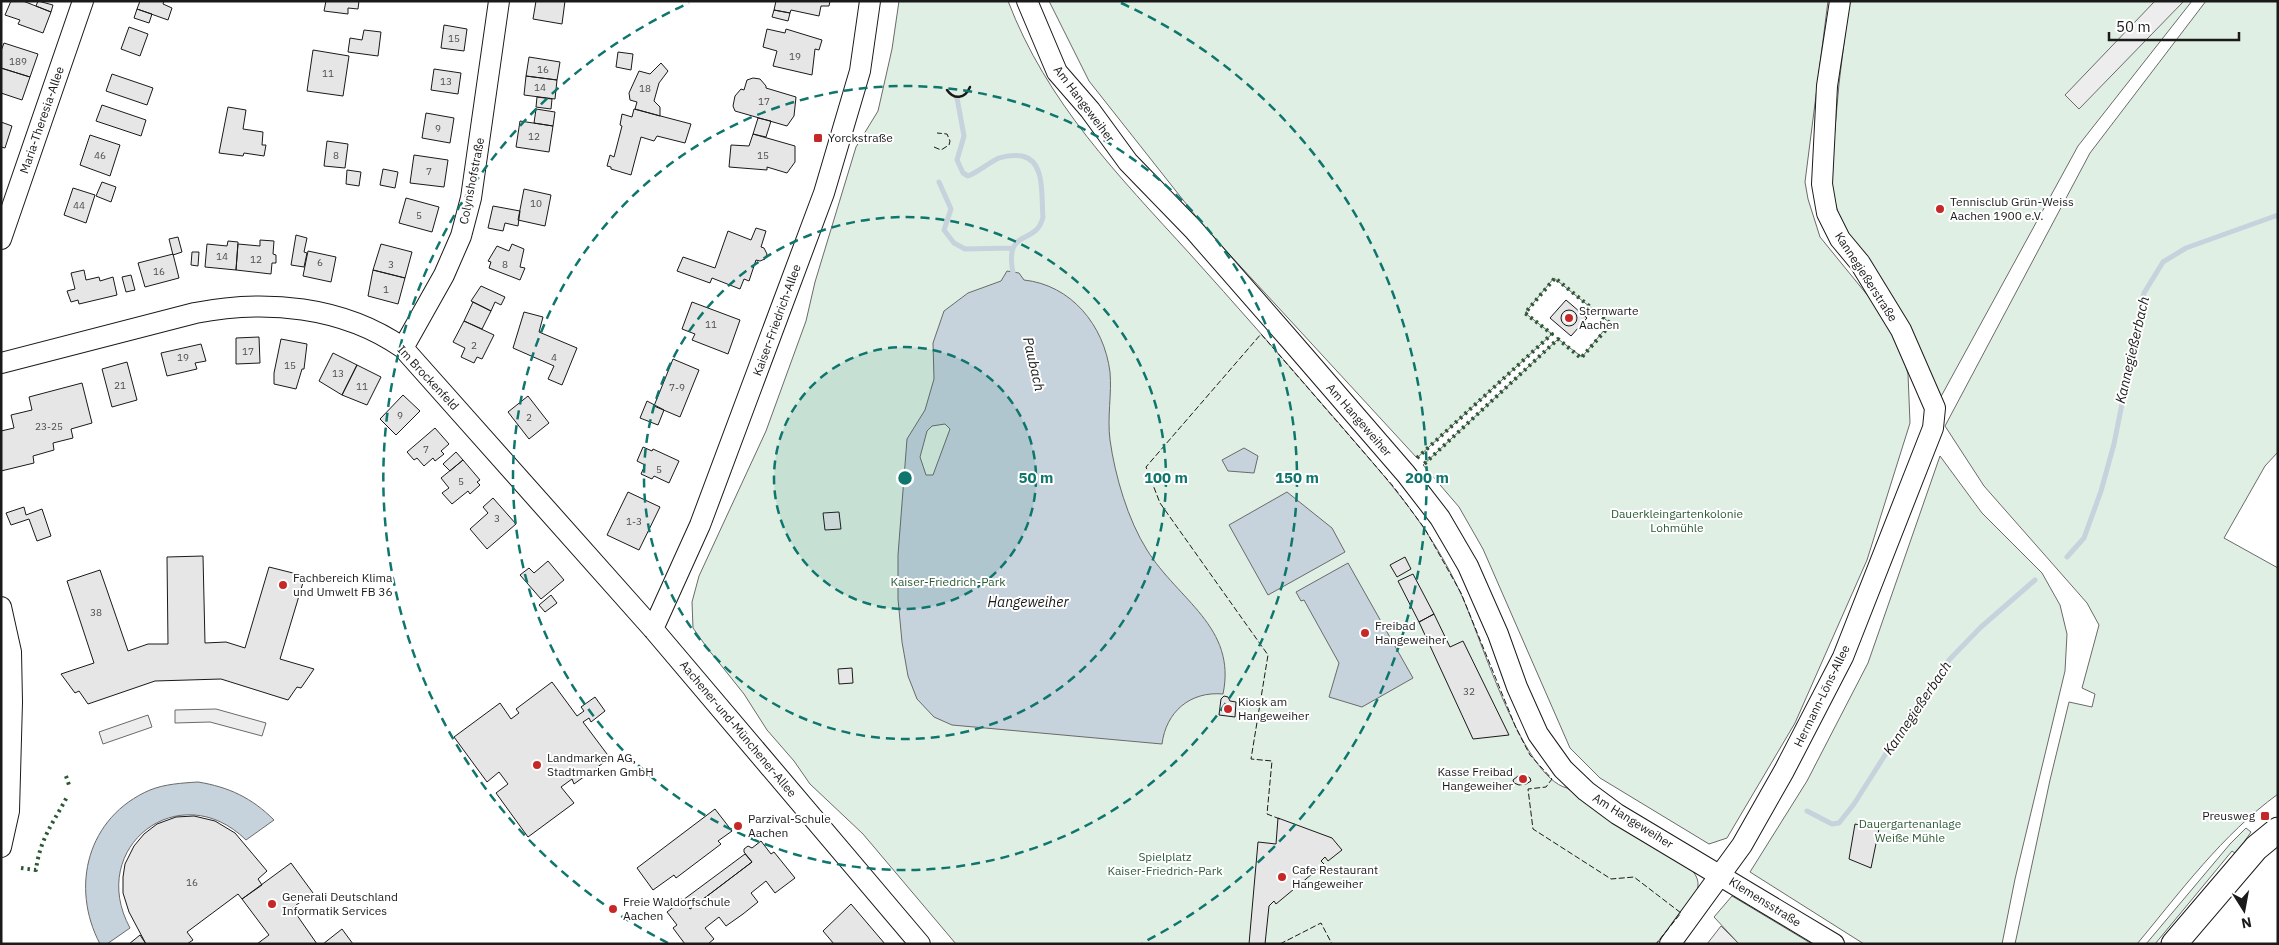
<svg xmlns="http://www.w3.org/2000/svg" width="2279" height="945" font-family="'IBM Plex Sans',sans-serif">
<rect width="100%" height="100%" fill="#fff"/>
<path fill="#e0efe3" stroke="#6a6a6a" d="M899,1H1008C1047,103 1118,175 1190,254C1235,304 1279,354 1323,405C1351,437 1379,469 1405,502C1427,531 1446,561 1461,594C1481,637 1522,777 1567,788L1685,863C1691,869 1699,876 1698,886C1697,901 1666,931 1656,944H956L863,834L810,784L794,761L767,730L744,694L708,649L693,628L692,602L699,576L766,431L806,321L815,282L856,147L878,111L892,49Z
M1049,1H1828L1805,182L1808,199L1820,237L1895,329L1908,374L1910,423L1867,560L1795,723L1727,838L1709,844L1600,778L1570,748L1483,549L1459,507L1423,465L1558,339L1582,357L1610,323L1554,278L1525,313L1552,334L1417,458L1206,229L1089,81Z
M1849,1H2192L2078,146L1938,402L1844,234L1830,184L1839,84Z
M2206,1H2278V452L2265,466L2224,538L2278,568V794C2222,835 2181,891 2137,944H2015L2050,780L2069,702L2092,707L2095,694L2082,688L2099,625L2087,603L1984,486L1945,426L2090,153Z
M1940,456L1982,513L2042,573L2060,605L2067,634L2065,671L2015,879L2002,944H1864L1750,872L1807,781L1868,663Z
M2246,828L2251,832L2236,854L2232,851L2155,944H2146L2230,844Z
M1732,896L1812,944H1739L1714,917Z"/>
<path fill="#ededed" stroke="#6a6a6a" d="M2155,1H2184L2079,109L2065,95Z
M216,709L266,723L262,736L210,722L175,723V710Z
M148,715L152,727L103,744L99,732Z
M1721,926L1739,944H1707Z"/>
<path fill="#c6d2dc" stroke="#6a6a6a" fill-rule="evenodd" d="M1007,271L1019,273L1024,280C1071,285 1104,325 1110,372C1112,394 1107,417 1110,440C1115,476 1128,520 1147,550C1178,600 1237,627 1223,694C1190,691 1166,712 1162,744L952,725L934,717L917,699L908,676L902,642L898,599V555L907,439L925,410L934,379L933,343L944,311L968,293L1001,281ZM945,424L950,429L933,475H926L920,457L927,431L932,426Z
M1244,448L1258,456L1254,473L1228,471L1222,460Z
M1287,492L1332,528L1345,552L1268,595L1229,525Z
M1348,563L1413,678L1362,707L1329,697L1339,663L1304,600L1301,601L1296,592Z
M198,782C229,787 252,798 274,820L246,840C180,775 86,847 130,928L107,944H100C70,887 87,817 150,790C165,784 182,783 198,782Z"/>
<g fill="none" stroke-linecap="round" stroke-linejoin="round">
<path stroke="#c6d2dc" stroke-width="5" d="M957,98L964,136L957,160L963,173L968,176C980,171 988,163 999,158C1005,156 1015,155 1022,156C1046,161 1041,197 1043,217C1036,248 1002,224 1014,278
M939,182L951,209L944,230L954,243L965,249L1012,248
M2067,557L2084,538L2101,491L2114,444L2144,293L2163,262L2186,248L2278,215
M1807,811L1832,824L1839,823L1854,804L1911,714L1949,660L1981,627L2035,580"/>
</g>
<path fill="#e6e6e6" stroke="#1a1a1a" d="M11,1H23L51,12L43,33L18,24L20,20L5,15Z
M38,1L53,5L51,12L36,6Z
M140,1H164L163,4L172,8L168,20L137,9Z
M326,1H359L358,9L348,8V14L324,11Z
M536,1H565L562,24L533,19Z
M776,1H830L829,6H821L819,16L791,10L790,13L774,10Z
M137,9L152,14L149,23L134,18Z
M774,10L790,13L788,21L772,17Z
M444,25L467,29L464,51L441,48Z
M129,27L148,34L140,56L121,49Z
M767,29L785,33L786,29L822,40L819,50L815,49L812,75L773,66L777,51L763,47Z
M364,30L381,32L378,56L348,52L350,38L362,40Z
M4,43L38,54L30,77L1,68V51Z
M313,50L349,56L343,96L307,91Z
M618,52L633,54L631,70L616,67Z
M529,57L560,62L557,80L526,76Z
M661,63L668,71L659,83L654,101L660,107V116L635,109L637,102L630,100L629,93L639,71L650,74Z
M1,68L30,77L22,100L1,93Z
M434,69L461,73L458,94L431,90Z
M112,74L153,88L147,105L106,91Z
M526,76L557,80L555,99L524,95Z
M753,78L760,79L766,86V88L796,97L794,116L787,126L735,111L733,106L735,96L741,89L744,90L747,80Z
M537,97L552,99L551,109L536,107Z
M102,105L146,120L141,136L96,121Z
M228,107L246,110L243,129L263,132L262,145H266L264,156L244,153L243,156L219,153Z
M536,109L555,112L553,126L534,123Z
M634,109L691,124L685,143L657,136L654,141L641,137L631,175L611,169V167L607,166L610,155L614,157L622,126L620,125L622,114L632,117Z
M426,113L454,118L450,143L422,138Z
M758,118L771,121L766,137L753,134Z
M520,121L553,126L549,152L516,147Z
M1,122L12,126L5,148L1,147Z
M753,134L795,146V162L787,173L767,167V170L729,167L731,145L749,146Z
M90,135L120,145L110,176L80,165Z
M327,141L348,144L345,168L324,166Z
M414,155L448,160L444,187L410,183Z
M383,169L398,172L395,188L380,185Z
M347,170L361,172L359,186L346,184Z
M102,182L116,187L111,202L96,196Z
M73,188L95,195L86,223L64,215Z
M524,189L551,195L545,226L518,220Z
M406,198L439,207L432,232L399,223Z
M493,206L520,211L518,226L505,223L503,231L488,228Z
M756,228L766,231L761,247L764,248L767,254L765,259L760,261L756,260L749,281L744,279L740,289L712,278L710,283L677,271L683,257L715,268L728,231L751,240Z
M296,235L307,238L304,252L307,253L304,267L291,265Z
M178,237L182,252L173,255L169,239Z
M260,240L274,241L273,254L276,255V263H272L271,274L236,270L238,244L260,246Z
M228,241L238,242L236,270L205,267L207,244L227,246Z
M381,244L412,252L405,278L373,270Z
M512,244L524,249L520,267L525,268L520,280L489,268L491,262L488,261L497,246L509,251Z
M308,251L336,257L331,282L303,276Z
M192,252H199L198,266L191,265Z
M173,254L179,278L145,287L138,263Z
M84,270L86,280L99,277L100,281L113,277L117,295L79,304L78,300L71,302L67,291L75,289L71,273Z
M373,270L405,278L398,304L368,296Z
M131,275L135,290L126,292L122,277Z
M481,286L505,297L501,305L495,302L491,311L471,301Z
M1566,300L1587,318L1571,336L1550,318Z
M473,302L491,311L482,329L464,321Z
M692,302L740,320L728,354L692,340L695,334L682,329Z
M1561 318a8 8 0 1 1 16 0a8 8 0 1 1-16 0Z
M524,312L543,317L539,332L577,348L562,385L548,379L554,366L513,348Z
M464,321L494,335L482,359L477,357L474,363L461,357L465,348L453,342Z
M259,337L260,363L236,364V338Z
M281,339L307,344L304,369H302L296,389L274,384V373Z
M201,344L206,361L195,363L197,369L167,376L161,353Z
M333,353L357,365L342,395L319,381Z
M673,359L699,370L680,417L654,406Z
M127,362L137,400L112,407L102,369Z
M357,365L381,377L367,405L342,395Z
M82,383L92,423L71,429L73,438L53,443L54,450L33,456L34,463L1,471V431L14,428L11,415L32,410L29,397Z
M403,395L420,411L396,435L380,419Z
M528,396L549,423L529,439L508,412Z
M647,401L664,410L658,425L640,418Z
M435,428L449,444L441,451L444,454L435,461L433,458L424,466L417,458L414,460L407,452Z
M643,447L652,451L653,449L679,461L669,483L654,476L652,479L641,474L645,465L637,461Z
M456,452L463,460L450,471L443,464Z
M463,460L480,480L477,482L480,485L470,494L468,491L452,504L442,493L449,488L441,478Z
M628,492L660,507L639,550L607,535Z
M493,498L516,524L487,549L470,529L488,513L483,507Z
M24,507L26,515L42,509L51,536L37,541L29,519L11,525L6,513Z
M839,512L841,529L825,530L823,513Z
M203,556L205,643L226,642L245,648L269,567L305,576L280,659L314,669L301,688L297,687L288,700L221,679L155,681L88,704L79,691L75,693L61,674L94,663L67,581L100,570L128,651L148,644H168L167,557Z
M1405,557L1411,569L1397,577L1390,565Z
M548,561L564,580L541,599L520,575L529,568L534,573Z
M1413,574L1434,614L1419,622L1398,581Z
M551,595L557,603L545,612L539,605Z
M1434,614L1450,647L1463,641L1509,735L1473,739L1419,622Z
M852,668L853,683L839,684L838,669Z
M552,682L577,716L584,711L581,707L595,697L605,711L591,722L589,718L583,722L610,758L574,784L572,779L561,787L574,803L528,837L496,793L508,784L499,772L487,782L454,737L500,703L511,719L519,713L516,709Z
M1224,696L1228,697L1230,701L1236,702L1235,717L1219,715L1221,699Z
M1525,775L1530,778L1531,781L1526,784L1519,785L1514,783L1513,780L1518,776Z
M715,809L732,831L718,841L721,844L676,878L674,875L653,890L637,868Z
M194,816L215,821L235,833L267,871L258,879L262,885L242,899L238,894L187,932L193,940L187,944H146L129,912L123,893V877L125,864L134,846L144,834L157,824L176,817Z
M1278,818L1332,838L1342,850L1328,861L1325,857L1321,861L1324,864L1276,904L1274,901L1269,906L1265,944H1249L1258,842L1276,844Z
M1855,824L1879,829L1871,868L1849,859Z
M761,841L771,854L774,852L795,878L775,893L766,881L751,893L758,902L743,914L726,926L719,917L705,928L714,939L708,944H685L673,928L677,925L667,912L676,905V901L679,898L682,899L690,909L752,862L744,852V849L748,846L752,848Z
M745,854L752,862L690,909L683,900Z
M291,863L313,893L292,908L317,944H257L269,935L242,899Z
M851,904L885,944H834L823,931Z
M342,929L353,944H323Z
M140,935L146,944H129Z"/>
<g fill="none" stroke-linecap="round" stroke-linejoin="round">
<g stroke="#1a1a1a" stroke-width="22">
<path id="minor" d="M1027,1L1057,72L1090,110L1128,162L1193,229L1291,341L1406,474L1440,518L1468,566L1498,634L1517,687L1538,734L1563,769L1586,791L1617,814L1834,944
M1,239L83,1
M403,348L444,275L461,236L471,198L499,1
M1,363L195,313C265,299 343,306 403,348L653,629L920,944
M1,607L11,652L12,702L9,811L1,847
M653,629L700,525L824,193L860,71L870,1
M1670,944L1742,845L1784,771L1843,657L1933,428L1935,408L1901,330L1860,263L1840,239L1827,213L1822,184L1827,86L1840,1"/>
</g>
<g stroke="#1a1a1a" stroke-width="27">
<path id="major" d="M2174,944L2256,848L2278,830"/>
</g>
<use href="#minor" stroke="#fff" stroke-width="20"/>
<use href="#major" stroke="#fff" stroke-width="25"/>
<path stroke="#2b5a34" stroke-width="4" stroke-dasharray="2.5 4" stroke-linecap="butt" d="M1417,458L1552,334L1525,313L1555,278L1611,324L1581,358L1558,339L1423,465
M66,776L70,788
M21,868L36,870C40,838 54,822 68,795"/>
<path stroke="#1a1a1a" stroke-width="1" stroke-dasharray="6 2.5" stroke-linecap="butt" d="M934,147L941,150L949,145L950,141L947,134L937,133
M1280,819L1267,814L1272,761L1251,759L1268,655L1160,503L1146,467L1261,334L1393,486L1425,529L1461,593L1516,728L1530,755L1552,779L1546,787L1528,789L1533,829L1611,879L1634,877L1681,913L1656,944
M1280,944L1321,923L1332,944"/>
<path stroke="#1a1a1a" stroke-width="2.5" d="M947,90C954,100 965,99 970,87"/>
</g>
<circle cx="905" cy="478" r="131" fill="#0f766e" fill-opacity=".12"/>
<g fill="none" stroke="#0f766e" stroke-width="2.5" stroke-dasharray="9 6">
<circle cx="905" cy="478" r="131"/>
<circle cx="905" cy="478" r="261"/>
<circle cx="905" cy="478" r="392"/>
<path d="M668 943A522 522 0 0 1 689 3M1121 3A522 522 0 0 1 1142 943"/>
</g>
<g fill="#c62828" stroke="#fff" stroke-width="2">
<rect x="813" y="133" width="10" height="10" rx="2.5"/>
<circle cx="1940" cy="209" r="5"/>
<circle cx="1569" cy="318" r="5"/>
<circle cx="283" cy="585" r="5"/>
<circle cx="1365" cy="633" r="5"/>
<circle cx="1228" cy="709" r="5"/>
<circle cx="537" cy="765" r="5"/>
<circle cx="1523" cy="779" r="5"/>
<rect x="2260" y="811" width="10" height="10" rx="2.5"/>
<circle cx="738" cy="826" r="5"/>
<circle cx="1282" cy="877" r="5"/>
<circle cx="272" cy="904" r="5"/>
<circle cx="613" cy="909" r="5"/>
</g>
<g text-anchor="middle" stroke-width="4" stroke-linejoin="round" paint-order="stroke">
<g font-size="10" fill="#4d4d4d">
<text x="454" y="42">15</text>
<text x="795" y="60">19</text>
<text x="18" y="65">189</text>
<text x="543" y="73">16</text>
<text x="328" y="77">11</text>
<text x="446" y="85">13</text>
<text x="540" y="91">14</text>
<text x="645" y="92">18</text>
<text x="764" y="105">17</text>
<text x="438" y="132">9</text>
<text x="534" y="140">12</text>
<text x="100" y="159">46</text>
<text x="336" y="159">8</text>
<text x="763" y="159">15</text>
<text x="429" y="175">7</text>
<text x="536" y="207">10</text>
<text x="79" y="209">44</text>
<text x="419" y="219">5</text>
<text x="222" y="260">14</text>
<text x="256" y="263">12</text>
<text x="320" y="266">6</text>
<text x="391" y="268">3</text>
<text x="505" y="268">8</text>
<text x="159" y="275">16</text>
<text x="386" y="293">1</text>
<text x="711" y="328">11</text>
<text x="474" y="349">2</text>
<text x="248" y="355">17</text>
<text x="183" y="361">19</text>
<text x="554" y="361">4</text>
<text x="290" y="369">15</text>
<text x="338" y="377">13</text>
<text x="120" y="389">21</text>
<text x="362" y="390">11</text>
<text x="677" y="391">7-9</text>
<text x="400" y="419">9</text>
<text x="529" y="421">2</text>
<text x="49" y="430">23-25</text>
<text x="426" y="453">7</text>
<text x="659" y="473">5</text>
<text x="461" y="485">5</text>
<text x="497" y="522">3</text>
<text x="634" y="525">1-3</text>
<text x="96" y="616">38</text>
<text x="1469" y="695">32</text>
<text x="192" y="886">16</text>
</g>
<g font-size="12" fill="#1a1a1a" stroke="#fff">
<text transform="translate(1084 104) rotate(53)" y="4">Am Hangeweiher</text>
<text transform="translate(42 120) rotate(-71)" y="4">Maria-Theresia-Allee</text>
<text transform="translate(472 181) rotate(-79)" y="4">Colynshofstraße</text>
<text transform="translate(1866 277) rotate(57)" y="4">Kannegießerstraße</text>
<text transform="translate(777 320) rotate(-70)" y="4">Kaiser-Friedrich-Allee</text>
<text transform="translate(428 378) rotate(47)" y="4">Im Brockenfeld</text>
<text transform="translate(1359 420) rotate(49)" y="4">Am Hangeweiher</text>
<text transform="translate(1822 696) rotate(-64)" y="4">Hermann-Löns-Allee</text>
<text transform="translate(738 729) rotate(50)" y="4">Aachener-und-Münchener-Allee</text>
<text transform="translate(1633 821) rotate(32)" y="4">Am Hangeweiher</text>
<text transform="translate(1765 902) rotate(32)" y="4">Klemensstraße</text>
</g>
<g font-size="12" fill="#1a1a1a" stroke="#fff" text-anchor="start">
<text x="828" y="142">Yorckstraße</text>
<text x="1950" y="206">Tennisclub Grün-Weiss<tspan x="1950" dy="14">Aachen 1900 e.V.</tspan></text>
<text x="1579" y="315">Sternwarte<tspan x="1579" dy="14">Aachen</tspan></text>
<text x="293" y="582">Fachbereich Klima<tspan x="293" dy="14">und Umwelt FB 36</tspan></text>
<text x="1375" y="630">Freibad<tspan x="1375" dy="14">Hangeweiher</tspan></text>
<text x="1238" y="706">Kiosk am<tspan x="1238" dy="14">Hangeweiher</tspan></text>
<text x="547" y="762">Landmarken AG,<tspan x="547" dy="14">Stadtmarken GmbH</tspan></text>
<text x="1513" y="776" text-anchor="end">Kasse Freibad<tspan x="1513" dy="14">Hangeweiher</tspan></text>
<text x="2255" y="820" text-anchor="end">Preusweg</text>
<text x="748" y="823">Parzival-Schule<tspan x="748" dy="14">Aachen</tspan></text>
<text x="1292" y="874">Cafe Restaurant<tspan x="1292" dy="14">Hangeweiher</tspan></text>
<text x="282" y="901">Generali Deutschland<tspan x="282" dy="14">Informatik Services</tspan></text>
<text x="623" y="906">Freie Waldorfschule<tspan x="623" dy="14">Aachen</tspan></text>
</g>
<g font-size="12" fill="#2b5a34" stroke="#fff">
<text x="1677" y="518">Dauerkleingartenkolonie<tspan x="1677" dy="14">Lohmühle</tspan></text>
<text x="948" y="586">Kaiser-Friedrich-Park</text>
<text x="1910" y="828">Dauergartenanlage<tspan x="1910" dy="14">Weiße Mühle</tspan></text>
<text x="1165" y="861">Spielplatz<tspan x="1165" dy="14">Kaiser-Friedrich-Park</tspan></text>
</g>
<g font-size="14" font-style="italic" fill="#1a1a1a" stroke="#fff">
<text transform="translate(2132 350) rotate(-77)" y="5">Kannegießerbach</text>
<text transform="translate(1034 364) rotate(77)" y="5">Paubach</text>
<text x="1028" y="607">Hangeweiher</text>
<text transform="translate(1917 708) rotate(-56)" y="5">Kannegießerbach</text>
</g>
</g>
<circle cx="905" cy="478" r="8" fill="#0f766e" stroke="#fff" stroke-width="2.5"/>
<g font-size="15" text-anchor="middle" font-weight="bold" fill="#0f766e" stroke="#fff" stroke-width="4" stroke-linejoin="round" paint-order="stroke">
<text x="1036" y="483">50 m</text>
<text x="1166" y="483">100 m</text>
<text x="1297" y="483">150 m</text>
<text x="1427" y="483">200 m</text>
</g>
<rect width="2279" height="945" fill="none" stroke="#1a1a1a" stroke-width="5"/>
<g transform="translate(2244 910) rotate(169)" stroke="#ffffff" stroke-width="4" paint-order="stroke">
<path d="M0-4L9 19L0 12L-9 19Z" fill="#1a1a1a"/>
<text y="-8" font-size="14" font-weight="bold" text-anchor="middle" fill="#1a1a1a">N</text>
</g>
<path d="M2109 32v8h130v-8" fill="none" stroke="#1a1a1a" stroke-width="2.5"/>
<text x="2116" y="32" font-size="15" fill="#1a1a1a" stroke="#ffffff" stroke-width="4" paint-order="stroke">50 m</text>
</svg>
